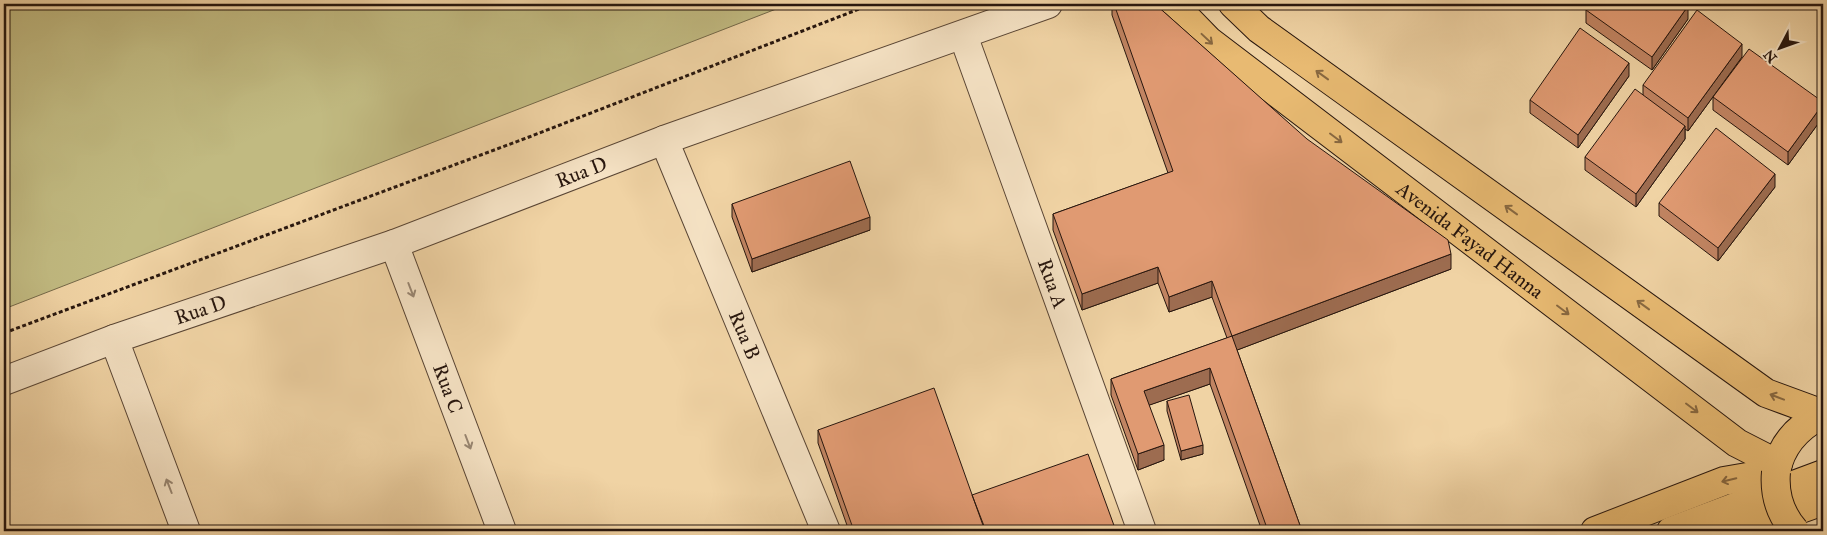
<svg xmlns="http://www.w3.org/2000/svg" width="1827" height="535" font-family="'IM FELL Great Primer',serif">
<rect width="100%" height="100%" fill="#f0d3a4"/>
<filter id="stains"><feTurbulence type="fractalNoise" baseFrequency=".004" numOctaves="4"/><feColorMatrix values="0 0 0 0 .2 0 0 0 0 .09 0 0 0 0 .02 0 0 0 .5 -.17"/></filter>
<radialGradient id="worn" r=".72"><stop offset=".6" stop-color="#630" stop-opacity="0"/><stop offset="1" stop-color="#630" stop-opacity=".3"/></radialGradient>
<path fill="#c1ba81" stroke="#746848" d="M4,4H789L4,309Z"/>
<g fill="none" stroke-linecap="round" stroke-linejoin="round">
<g stroke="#594534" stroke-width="30">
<g id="minor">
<path id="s1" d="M963,35L1142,531"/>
<path id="s2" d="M664,140L826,531"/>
<path id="s3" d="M394,244L502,531"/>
<path d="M114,339L186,531"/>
<path id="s4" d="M4,381L114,339L394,244L664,140L1048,4"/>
</g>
</g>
<g stroke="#27160e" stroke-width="30">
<g id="major">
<path id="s5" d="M1173,4L1209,41L1737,443L1778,464"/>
<path d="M1233,4L1259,29L1766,393L1823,414"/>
<path d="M1595,531L1724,481L1776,472C1781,444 1799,426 1823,414"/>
<path d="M1671,531L1823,474"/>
<path d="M1739,531L1823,501"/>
</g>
</g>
<path stroke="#27160e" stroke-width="3" stroke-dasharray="4 2.5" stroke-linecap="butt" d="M4,333L529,137L872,4"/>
<use href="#minor" stroke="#f5e2c4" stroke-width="28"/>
<use href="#major" stroke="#e8ba72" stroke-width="28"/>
<g stroke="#27160e" stroke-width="30" stroke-linecap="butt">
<path id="major-bridge" d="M1776,472C1774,494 1780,514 1795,531"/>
</g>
<use href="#major-bridge" stroke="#e8ba72" stroke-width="28"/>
</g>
<path fill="#c18462" stroke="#27160e" d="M1112,4H1155L1451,269L1237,350L1302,531H1262L1210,384L1149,405L1164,460L1138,470L1111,395V379L1227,338L1212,297L1169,312L1158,283L1082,310L1053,230V214L1168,173L1112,15Z
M1586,10L1688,19L1652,70L1586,23Z
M1742,57L1688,131L1685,129V139L1636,207L1585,170V157L1643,95V85Z
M1629,76L1578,148L1530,113V100Z
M1713,97L1823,102V117L1788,165L1713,110Z
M1775,187L1718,261L1659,216V203Z
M732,204L870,230L752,272L732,217Z
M1167,401L1203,454L1181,460L1167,411Z
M818,430L972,496L1116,531H849L818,443Z"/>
<path fill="#9d6c50" stroke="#27160e" d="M1688,6V19L1652,70V57Z
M1742,44V57L1688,131V118Z
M1629,63V76L1578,148V135Z
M1823,104V117L1788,165V152Z
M1685,126V139L1636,207V194Z
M1775,174V187L1718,261V248Z
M870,217V230L752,272V259Z
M1451,254V269L1232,352V336Z
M1158,267V283L1082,310V294Z
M1212,281V297L1169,312V297Z
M1210,368V384L1144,407V391Z
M1164,445V460L1138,470V454Z
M1203,445V454L1181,460V451Z"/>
<path fill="#e09a72" stroke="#27160e" d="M1114,4H1155L1307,139L1448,240L1451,254L1232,336L1212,281L1169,297L1158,267L1082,294L1053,214L1173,171Z
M1590,4H1684L1688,6L1652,57L1586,10Z
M1697,10L1742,44L1688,118L1643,85Z
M1580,28L1629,63L1578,135L1530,100Z
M1749,49L1823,102V104L1788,152L1713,97Z
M1635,89L1685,126L1636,194L1585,157Z
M1716,128L1775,174L1718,248L1659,203Z
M850,161L870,217L752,259L732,204Z
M1232,336L1302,531H1268L1210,368L1144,391L1164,445L1138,454L1111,379Z
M934,388L985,531H854L818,430Z
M1189,395L1203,445L1181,451L1167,401Z
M1088,454L1116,531H986L972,495Z"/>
<defs><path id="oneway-shaft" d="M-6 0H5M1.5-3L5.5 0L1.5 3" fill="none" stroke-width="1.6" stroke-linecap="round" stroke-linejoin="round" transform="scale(1.25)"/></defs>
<g stroke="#886840">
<use href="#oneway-shaft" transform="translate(1207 39) rotate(43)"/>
<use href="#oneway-shaft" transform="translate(1322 75) rotate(-144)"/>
<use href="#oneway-shaft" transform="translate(1336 138) rotate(37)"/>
<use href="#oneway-shaft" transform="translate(1511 210) rotate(-144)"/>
<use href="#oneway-shaft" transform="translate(1643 305) rotate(-144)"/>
<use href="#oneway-shaft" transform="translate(1563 310) rotate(37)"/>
<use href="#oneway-shaft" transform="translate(1777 397) rotate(-159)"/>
<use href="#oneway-shaft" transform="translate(1692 408) rotate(37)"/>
<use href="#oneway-shaft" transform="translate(1729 480) rotate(167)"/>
</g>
<g stroke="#988672">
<use href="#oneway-shaft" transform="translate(411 290) rotate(69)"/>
<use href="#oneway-shaft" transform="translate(468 442) rotate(69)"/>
<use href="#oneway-shaft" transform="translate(169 486) rotate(-111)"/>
</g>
<g text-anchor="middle" stroke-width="5" stroke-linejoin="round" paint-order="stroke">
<g font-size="20" fill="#27160e" stroke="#f5e2c4">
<text dy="7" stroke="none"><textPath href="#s4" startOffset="614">Rua D</textPath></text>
<text dy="7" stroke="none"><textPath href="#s5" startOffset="380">Avenida Fayad Hanna</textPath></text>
<text dy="7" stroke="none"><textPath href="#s1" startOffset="264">Rua A</textPath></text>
<text dy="7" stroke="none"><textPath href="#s4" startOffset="209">Rua D</textPath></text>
<text dy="7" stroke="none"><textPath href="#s2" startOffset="211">Rua B</textPath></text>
<text dy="7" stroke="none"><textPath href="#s3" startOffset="154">Rua C</textPath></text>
</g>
</g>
<rect width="1827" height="535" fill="none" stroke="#f0d3a4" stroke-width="20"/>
<rect x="5" y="5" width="1817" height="525" fill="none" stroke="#27160e" stroke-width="2.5"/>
<rect x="10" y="10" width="1807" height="515" fill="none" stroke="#27160e"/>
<g transform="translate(1780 48) rotate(229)" stroke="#f5e2c4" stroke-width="4" paint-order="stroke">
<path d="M0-4L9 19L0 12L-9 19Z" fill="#27160e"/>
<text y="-8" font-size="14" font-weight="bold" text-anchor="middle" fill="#27160e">N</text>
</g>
<rect width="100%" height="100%" filter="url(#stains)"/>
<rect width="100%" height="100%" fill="url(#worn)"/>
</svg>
